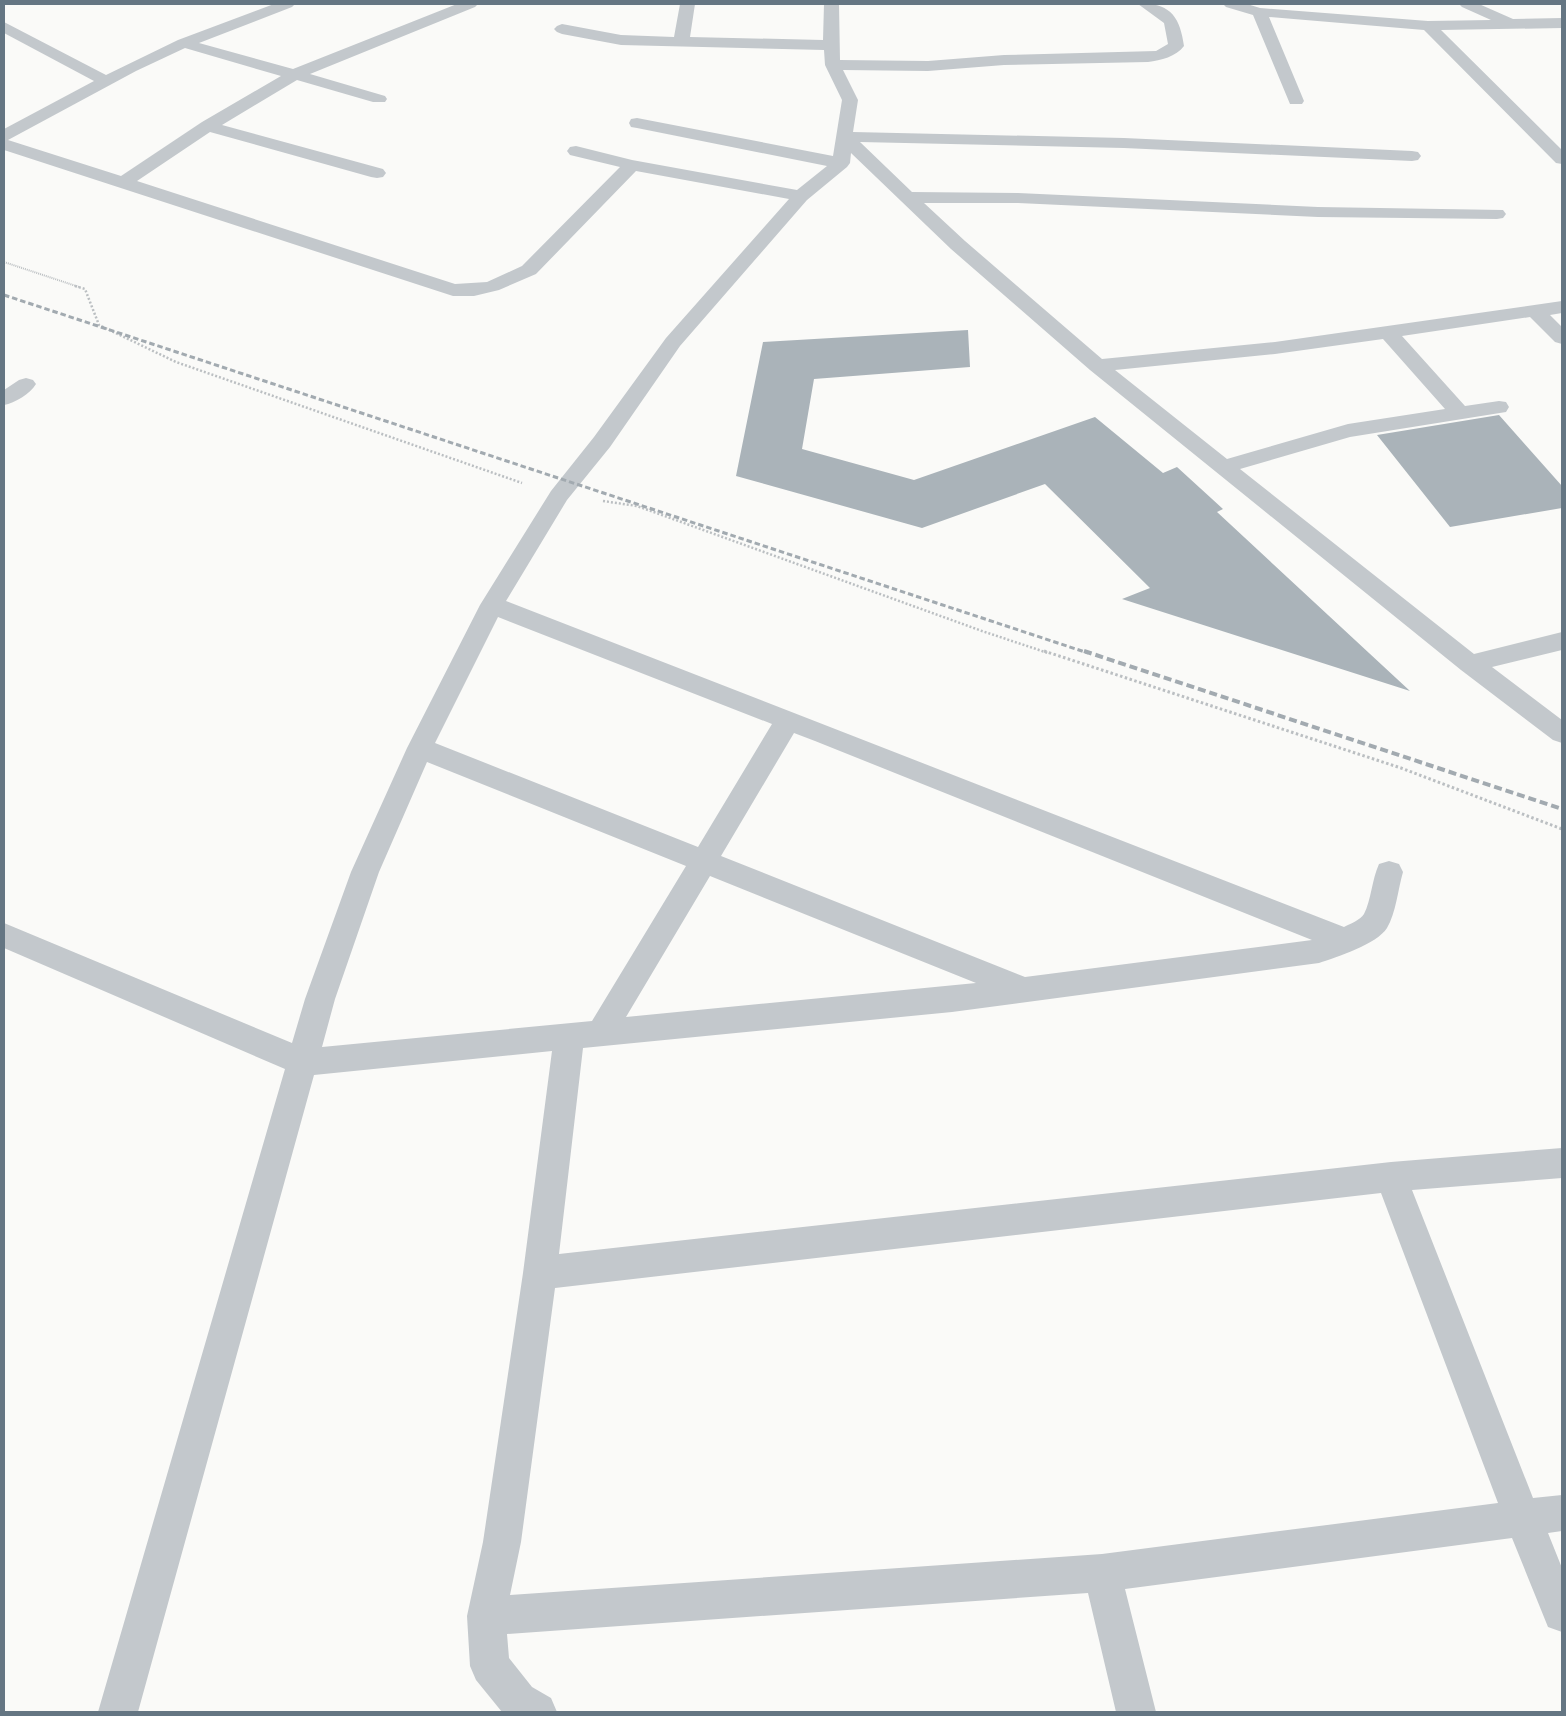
<svg xmlns="http://www.w3.org/2000/svg" width="1566" height="1716" font-family="'Noto Sans',sans-serif">
<rect width="100%" height="100%" fill="#fafaf8"/>
<path fill="#aab3b9" d="M968,330L970,367L814,379L802,449L914,480L1095,417L1163,473L1177,467L1223,509L1217,512L1410,691L1122,599L1150,588L1045,484L922,528L736,476L763,342Z
M1499,415L1562,486V508L1450,527L1377,435Z"/>
<g fill="none" stroke-linecap="round" stroke-linejoin="round">
<path stroke="#bbbfc2" stroke-width="2" stroke-dasharray="1 1" stroke-linecap="butt" d="M4,262L79,287"/>
<path stroke="#bbbfc2" stroke-width="2.5" stroke-dasharray="2 2" stroke-linecap="butt" d="M75,286L85,289L99,325L176,362L522,483
M603,501L637,506L982,631L1048,653"/>
<path stroke="#bbbfc2" stroke-width="3" stroke-dasharray="2.5 2.5" stroke-linecap="butt" d="M1044,651L1401,768L1562,829"/>
<path fill="#c3c8cc" fill-rule="evenodd" d="M274,4H295L292,7L199,43L293,69L457,4H478L475,7L310,74L385,96L387,99L385,102H373L297,80L222,125L383,169L386,173L383,177L377,178L371,177L210,132L137,181L455,284L487,282L522,266L620,167L570,155L567,151L570,147L576,146L632,160L797,190L827,166L637,128L631,127L629,123L631,119L637,118L833,156L842,100L825,65L824,50L621,45L562,34L557,32L554,29L557,26L562,24L621,35L674,37L680,4H695L690,37L823,40L824,4H839L840,60L928,61L1004,55L1156,51L1168,44L1164,23L1138,4C1170,2 1180,17 1184,46C1176,57 1161,60 1148,62L1004,65L928,71L843,70L858,100L853,132L1124,138L1412,151L1418,152L1421,156L1418,160L1412,161L1124,148L860,142L912,192L1018,193L1318,207L1503,210L1506,214L1503,218L1497,219L1318,217L1018,203H924L965,241L1102,359L1275,342L1562,301V313L1550,315L1562,327V344L1555,342L1530,317L1402,336L1465,406L1499,401L1506,402L1509,407L1506,412L1350,437L1240,469L1474,654L1562,632V650L1492,667L1562,720V743L1553,740L1461,670L1090,370L951,249L851,153L850,163L847,167L807,200L680,346L610,447L567,500L506,601L1344,927C1350,924 1360,920 1364,914C1371,901 1372,879 1379,864L1389,861L1399,864L1403,872C1398,889 1396,913 1387,928C1377,944 1337,957 1319,963L952,1012L583,1048L559,1254L1391,1162L1562,1148V1178L1412,1190L1533,1498L1562,1495V1531L1548,1533L1562,1568V1632L1548,1627L1512,1538L1125,1589L1156,1712H1116L1088,1593L507,1634L509,1658L532,1687L551,1698L557,1712H502L476,1680L470,1666L467,1616L483,1542L523,1273L552,1051L314,1075L138,1712H98L285,1069L4,948V923L292,1043L305,999L351,872L407,748L480,605L551,491L594,437L666,338L789,199L636,171L536,274L499,290L474,296H453L4,150V129L94,81L4,33V22L106,75L178,40ZM185,48L281,76L202,122L121,176L8,140L136,71ZM1383,339L1445,409L1348,424L1227,459L1115,370L1275,354ZM498,617L772,724L698,847L435,743ZM794,733L815,741L1312,940L1025,977L721,856ZM427,762L686,866L592,1021L322,1047L335,999L379,872ZM710,876L976,983L626,1017ZM1381,1193L1498,1503L1102,1554L510,1595L521,1542L555,1288Z
M1223,4H1247L1260,8L1428,21L1491,20L1462,7L1459,4H1479L1513,19L1562,18V28L1441,30L1562,150V164L1556,163L1424,30L1269,17L1304,101L1302,104H1290L1253,15L1226,7Z
M26,378L33,380L36,384C30,394 15,403 4,405V390L19,380Z"/>
<path stroke="#a2aab0" stroke-width="3" stroke-dasharray="5.5 3" stroke-linecap="butt" d="M4,295L1088,653"/>
<path stroke="#a2aab0" stroke-width="4" stroke-dasharray="8 4" stroke-linecap="butt" d="M1084,651L1562,809"/>
</g>
<rect width="1566" height="1716" fill="none" stroke="#657683" stroke-width="10"/>
</svg>
